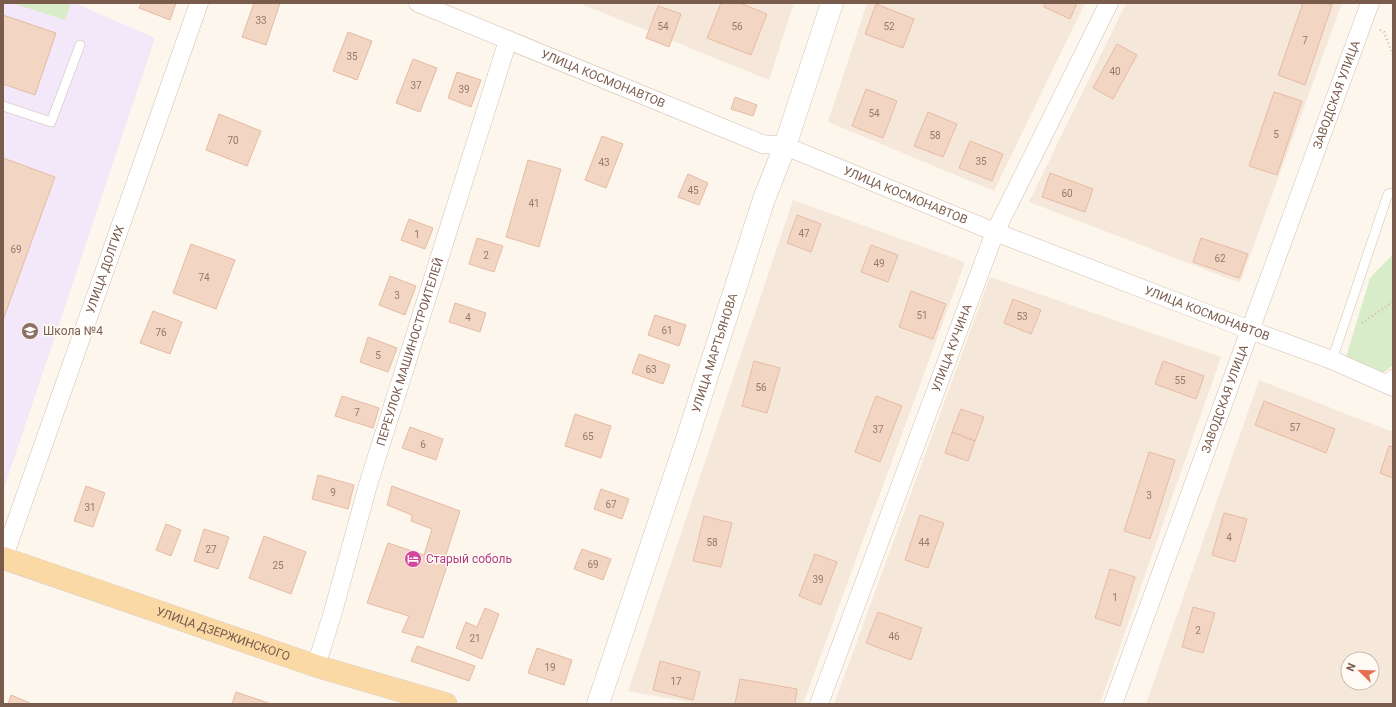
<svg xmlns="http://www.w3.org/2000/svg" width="1396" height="707" font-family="Roboto,sans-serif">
<rect width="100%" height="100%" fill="#fdf6ec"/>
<path fill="#f5e8da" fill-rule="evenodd" d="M579,3H794L769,80Z
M867,3H1085L994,191L828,122Z
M1126,3H1342L1240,283L1029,202Z
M793,200L965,262L803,704H700L628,691Z
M990,277L1221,357L1100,704H834Z
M1259,380L1393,432V704H1146ZM1348,659H1372V683H1348Z"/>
<path fill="#f3e8fa" d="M3,3H79V5L155,38L3,491Z"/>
<path fill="#d8ecc9" d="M12,3H71L65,20Z
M1393,254V365L1383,373L1346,357L1370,278Z"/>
<path fill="#f3d5c3" stroke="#e6bba3" d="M142,3H176L170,20L139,8Z
M254,3H280L266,45L242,37Z
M721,3H740L767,14L751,55L707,38Z
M1045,3H1077L1070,19L1044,7Z
M1303,3H1326L1332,5L1305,85L1278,75Z
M876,4L914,19L903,48L865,34Z
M658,6L681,14L669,47L646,38Z
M3,15L56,33L35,95L3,84Z
M348,32L372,41L357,80L333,71Z
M1117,44L1137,55L1113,99L1093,88Z
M413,59L437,68L420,112L396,103Z
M457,72L481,80L471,107L448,98Z
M866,89L897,101L883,138L852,126Z
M1274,92L1302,101L1277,175L1249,166Z
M735,97L757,105L753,116L731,109Z
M928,112L957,124L943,157L914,146Z
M219,114L261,131L247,166L206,150Z
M602,136L623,144L606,188L585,180Z
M970,141L1003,154L992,181L959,168Z
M3,158L55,177L3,320Z
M528,160L561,169L539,247L506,237Z
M1050,173L1093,189L1085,212L1042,197Z
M688,174L708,183L699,205L678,197Z
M797,215L821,224L811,252L787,243Z
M409,219L433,228L425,249L401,240Z
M477,238L503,246L494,272L469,264Z
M1201,238L1248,254L1239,278L1193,262Z
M191,244L235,260L216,309L173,293Z
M871,245L898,255L888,282L861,272Z
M390,276L416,286L405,315L379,305Z
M911,291L946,304L933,339L899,327Z
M1013,299L1041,310L1031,334L1004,323Z
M455,303L486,313L480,332L449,322Z
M153,311L182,322L170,354L140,343Z
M655,315L686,325L679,346L648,335Z
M368,337L397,348L388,372L360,362Z
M639,354L670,365L663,384L632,373Z
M754,361L780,368L767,413L742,406Z
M1163,361L1204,376L1196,399L1155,384Z
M342,396L379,408L373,428L335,416Z
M876,396L902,406L880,462L855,452Z
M1264,401L1335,429L1326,453L1255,425Z
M961,409L984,417L975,441L952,432Z
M575,414L611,426L601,458L565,446Z
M410,427L443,439L436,460L402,448Z
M952,432L975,441L968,461L945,453Z
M1389,446L1393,447V478L1380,473Z
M1149,452L1175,460L1150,539L1124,531Z
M318,475L354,485L348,509L312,499Z
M86,486L105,493L93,527L74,521Z
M392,486L460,511L443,564L447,566L423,638L402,632L409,616L367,603L388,543L424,555L432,529L411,521L412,515L387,505Z
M601,489L629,499L622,519L594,509Z
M1224,513L1247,519L1235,562L1212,555Z
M920,515L944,523L928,568L905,560Z
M704,516L732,523L721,567L693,561Z
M166,524L181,530L171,556L156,550Z
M204,529L229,537L218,569L194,561Z
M264,536L306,552L291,594L249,578Z
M582,549L611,559L603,580L574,569Z
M815,554L837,562L821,605L799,596Z
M1110,569L1135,577L1120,626L1095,618Z
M1193,607L1215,613L1203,653L1182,647Z
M485,608L499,614L482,659L456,648L466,622L477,627Z
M878,612L922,628L911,660L866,643Z
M417,646L475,666L469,681L411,661Z
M537,648L572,660L564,685L528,673Z
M660,661L700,672L693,700L653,690Z
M740,679L797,689L795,704H735Z
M236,692L271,704H232Z
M11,695L32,704H8Z"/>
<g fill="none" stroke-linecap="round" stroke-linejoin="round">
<g stroke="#d1beb0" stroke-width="10">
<path id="service" d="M3,106L51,122L80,45
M1332,360L1388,194L1393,193
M1382,382L1393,374"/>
</g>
<g stroke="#d1beb0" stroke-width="19">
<g id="minor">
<path id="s1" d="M418,3L762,144L785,146L995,232L1250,330L1332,360L1393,387"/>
<path id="s2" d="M3,559L199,3"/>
<path id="s3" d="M316,666L333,612L368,485L508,40"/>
<path id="s4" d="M819,704L995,232L1109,3"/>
<path id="s5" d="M1113,704L1370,3"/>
</g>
</g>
<g stroke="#d6c0b0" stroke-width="23">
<g id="secondary">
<path id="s6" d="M598,704L686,442L764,199L785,146L832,3"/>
</g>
</g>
<g stroke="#dad1cd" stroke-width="23">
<g id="primary">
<path id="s7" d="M3,558L316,666L446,704"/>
</g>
</g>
<path stroke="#d9b8a5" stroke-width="2.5" stroke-dasharray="1 3" stroke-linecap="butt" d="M1380,30L1384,32L1393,55
M1362,323L1393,302"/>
<use href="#service" stroke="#fff" stroke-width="9"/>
<use href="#minor" stroke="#fff" stroke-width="18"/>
<use href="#secondary" stroke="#fff" stroke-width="22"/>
<use href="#primary" stroke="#fbd9a5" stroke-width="22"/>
</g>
<defs>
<g id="school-disc" transform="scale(0.9)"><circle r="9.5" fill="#8d6e63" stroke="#fffaf3"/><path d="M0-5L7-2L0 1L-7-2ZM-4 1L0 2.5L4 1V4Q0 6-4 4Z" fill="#fff"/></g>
<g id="hotel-disc" transform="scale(0.9)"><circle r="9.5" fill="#d1479c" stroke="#fffaf3"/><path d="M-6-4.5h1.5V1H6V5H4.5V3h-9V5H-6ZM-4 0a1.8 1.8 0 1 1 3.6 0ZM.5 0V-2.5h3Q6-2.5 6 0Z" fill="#fff"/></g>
</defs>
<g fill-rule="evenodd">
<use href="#school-disc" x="30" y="331"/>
<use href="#hotel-disc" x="413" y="559"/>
</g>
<g text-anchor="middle" stroke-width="3" stroke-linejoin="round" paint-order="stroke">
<g font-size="10" fill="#987a6a">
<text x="261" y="24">33</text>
<text x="663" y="30">54</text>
<text x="737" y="30">56</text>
<text x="889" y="30">52</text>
<text x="1305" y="44">7</text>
<text x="352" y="60">35</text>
<text x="1115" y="75">40</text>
<text x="416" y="89">37</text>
<text x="464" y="93">39</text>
<text x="874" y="117">54</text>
<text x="1276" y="138">5</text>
<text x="935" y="139">58</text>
<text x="233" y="144">70</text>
<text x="981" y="165">35</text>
<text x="604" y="166">43</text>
<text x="693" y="194">45</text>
<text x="1067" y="197">60</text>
<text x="534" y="207">41</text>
<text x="804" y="237">47</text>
<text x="417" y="238">1</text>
<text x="16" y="253">69</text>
<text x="486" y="259">2</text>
<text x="1220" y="262">62</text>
<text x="879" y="267">49</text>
<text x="204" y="281">74</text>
<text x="397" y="299">3</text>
<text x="922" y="319">51</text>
<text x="1022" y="320">53</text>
<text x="468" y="321">4</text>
<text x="667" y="334">61</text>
<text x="161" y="336">76</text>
<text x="378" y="359">5</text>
<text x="651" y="373">63</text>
<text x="1180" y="384">55</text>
<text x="761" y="391">56</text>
<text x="357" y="416">7</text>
<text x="1295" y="431">57</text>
<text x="878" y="433">37</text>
<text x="588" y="440">65</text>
<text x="423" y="448">6</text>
<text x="333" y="496">9</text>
<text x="1149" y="499">3</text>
<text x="611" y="508">67</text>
<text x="90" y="511">31</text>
<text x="1229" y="541">4</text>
<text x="712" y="546">58</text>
<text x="924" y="546">44</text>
<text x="211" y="553">27</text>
<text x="593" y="568">69</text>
<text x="278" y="569">25</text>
<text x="818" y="583">39</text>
<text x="1115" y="601">1</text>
<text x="1198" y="634">2</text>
<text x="894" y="640">46</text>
<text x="475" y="642">21</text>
<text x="550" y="671">19</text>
<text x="676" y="685">17</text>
</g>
<g font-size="12" fill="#7a5c4d" stroke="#fffaf3">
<text dy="4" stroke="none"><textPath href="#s1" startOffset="200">УЛИЦА КОСМОНАВТОВ</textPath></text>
<text dy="4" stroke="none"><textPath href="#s5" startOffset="649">ЗАВОДСКАЯ УЛИЦА</textPath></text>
<text dy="4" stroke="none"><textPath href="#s1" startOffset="525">УЛИЦА КОСМОНАВТОВ</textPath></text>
<text dy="4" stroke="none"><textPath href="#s2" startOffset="307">УЛИЦА ДОЛГИХ</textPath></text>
<text dy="4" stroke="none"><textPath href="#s1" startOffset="849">УЛИЦА КОСМОНАВТОВ</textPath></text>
<text dy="4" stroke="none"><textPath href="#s4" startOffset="380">УЛИЦА КУЧИНА</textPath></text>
<text dy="4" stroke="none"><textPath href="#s3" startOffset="328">ПЕРЕУЛОК МАШИНОСТРОИТЕЛЕЙ</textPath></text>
<text dy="4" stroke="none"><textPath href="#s6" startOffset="370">УЛИЦА МАРТЬЯНОВА</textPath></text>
<text dy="4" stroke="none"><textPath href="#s5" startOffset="325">ЗАВОДСКАЯ УЛИЦА</textPath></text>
<text dy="4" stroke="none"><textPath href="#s7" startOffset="233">УЛИЦА ДЗЕРЖИНСКОГО</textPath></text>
</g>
<g font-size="12" fill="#785e54" stroke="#fffaf3" text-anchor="start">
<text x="43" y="335">Школа №4</text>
</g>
<g font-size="12" fill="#b23c85" stroke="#fffaf3" text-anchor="start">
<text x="426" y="563">Старый соболь</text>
</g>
</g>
<rect width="1396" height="707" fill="none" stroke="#7a5c4d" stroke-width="8"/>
<g transform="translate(1360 671) rotate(293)"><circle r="19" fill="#fffaf3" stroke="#cabbb1"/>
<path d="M0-3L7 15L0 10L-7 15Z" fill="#e76f51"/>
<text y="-6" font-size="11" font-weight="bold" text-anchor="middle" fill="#7a5c4d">N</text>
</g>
</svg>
